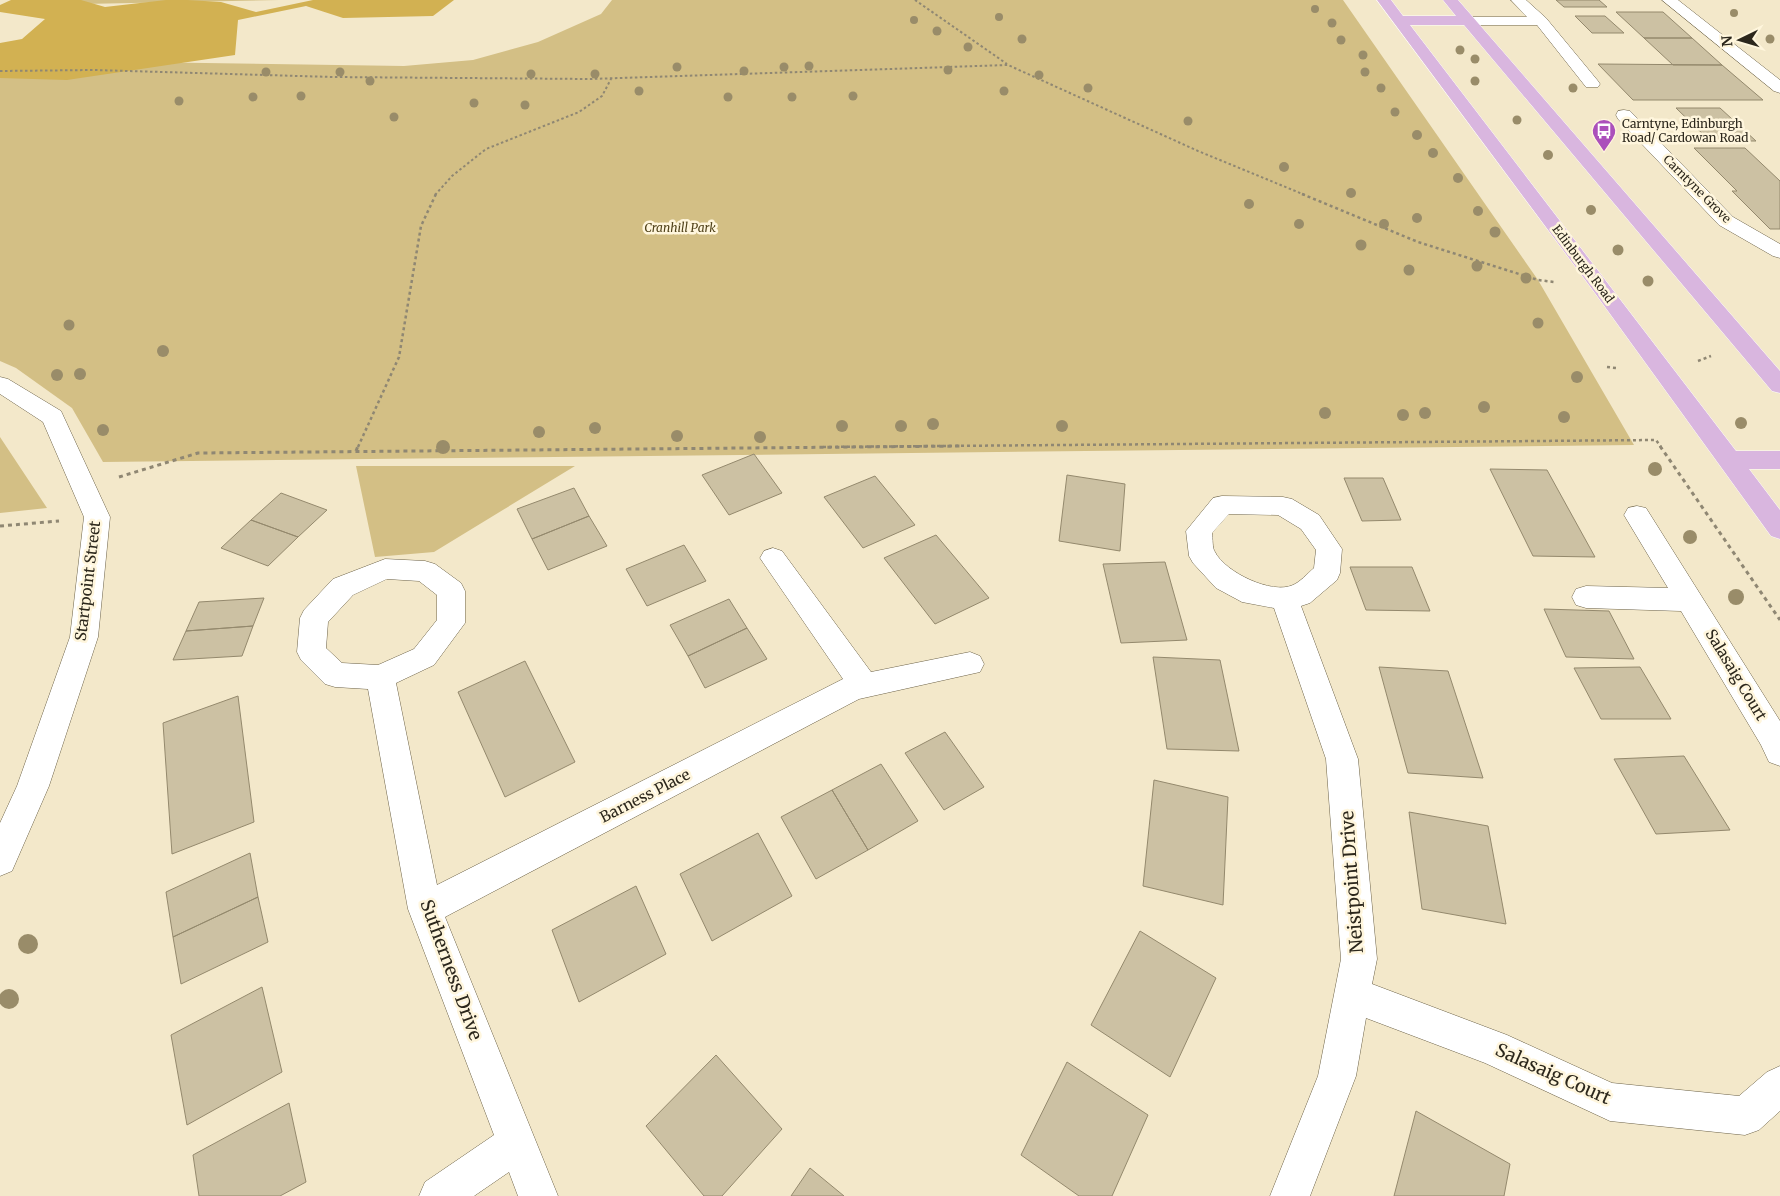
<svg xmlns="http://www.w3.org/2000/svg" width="1780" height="1196" font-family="Merriweather,serif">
<rect width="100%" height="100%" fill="#f3e8ca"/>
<path fill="#d3bf85" d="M39,0H279L34,5Z
M612,0H1343L1538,280L1634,445L103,462L72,408L16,368L0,361V60L404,66L473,60L538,42L601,14Z
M0,437L47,508L0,513Z
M356,466H575L434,552L375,557Z"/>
<path fill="#d2b152" d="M11,0H81L105,7L166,0H187L221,2L256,12L313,0H454L433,16L343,18L306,6L238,20L235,55L67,80L0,78V43L22,39L45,19L0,12V5Z"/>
<path fill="#ccc1a3" stroke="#94896d" d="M1556,0H1599L1607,7H1564Z
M1616,12H1663L1692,38H1644Z
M1575,16H1605L1624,33H1592Z
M1644,38H1692L1722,65H1673Z
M1598,64L1722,65L1763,100H1633Z
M1676,108H1720L1756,141H1710Z
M1694,148H1745L1780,181V229H1770L1732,191H1737Z
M754,454L782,493L729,515L702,475Z
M1490,469L1547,470L1595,557L1533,556Z
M1067,475L1125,484L1120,551L1059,541Z
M875,476L915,525L863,548L824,497Z
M1344,478H1383L1401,520L1362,521Z
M574,488L589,516L532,539L517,509Z
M281,493L327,510L298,537L251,520Z
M589,516L607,546L548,570L532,539Z
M251,520L298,537L268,566L221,548Z
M936,535L989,598L935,624L884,558Z
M684,545L706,581L647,606L626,569Z
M1165,562L1187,640L1121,643L1103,564Z
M1350,567H1412L1430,611L1366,610Z
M264,598L253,626L186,631L199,602Z
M729,599L747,628L688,656L670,625Z
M1544,609L1609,611L1634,659L1566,657Z
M253,626L242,656L173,660L186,631Z
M747,628L767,659L705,688L688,656Z
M1153,657L1220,660L1239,751L1167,749Z
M525,661L575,762L505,797L458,692Z
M1379,667L1448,671L1483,778L1408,773Z
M1640,667L1671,719H1601L1574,668Z
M238,696L254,822L172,854L163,723Z
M945,732L984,787L944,810L905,753Z
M1684,756L1730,830L1656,834L1614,759Z
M881,764L918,821L868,850L832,790Z
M1154,780L1228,797L1223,905L1143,886Z
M832,790L868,850L816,879L781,817Z
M1409,812L1488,826L1506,924L1422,909Z
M758,833L792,896L712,941L680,874Z
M250,853L258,897L173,937L166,892Z
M636,886L666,954L579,1002L552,930Z
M258,897L268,942L181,984L173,937Z
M1140,931L1216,978L1170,1077L1091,1025Z
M262,987L282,1072L187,1125L171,1035Z
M716,1055L782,1129L722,1196H704L646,1126Z
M1067,1062L1148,1115L1112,1196H1079L1021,1155Z
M289,1103L306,1182L280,1196H199L193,1155Z
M1416,1111L1510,1164L1504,1196H1394Z
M810,1168L844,1196H791Z"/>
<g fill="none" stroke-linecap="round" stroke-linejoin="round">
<g stroke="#6d6349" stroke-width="1">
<path id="minor" d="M1511,0H1526L1546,18L1598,81L1600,84L1598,87H1586L1537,25H1468L1463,24L1461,21L1463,18L1468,17H1527Z
M1662,0H1678L1780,80V93L1774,91Z
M1624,110L1630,111L1733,217L1780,244V258L1773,256L1719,225L1618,119L1616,115L1618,111Z
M0,377L8,379L61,411L110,517L98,637L49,786L12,871L0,876V823L17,786L70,637L84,517L43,422L0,394Z
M1222,496L1283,497L1292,499L1319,515L1342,549L1340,573L1337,580L1310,603L1301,606L1358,759L1377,959L1372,984L1507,1035L1612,1083L1739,1096L1767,1072L1780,1066V1111L1759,1130L1745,1135L1610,1121L1485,1063L1366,1018L1356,1076L1310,1196H1270L1318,1076L1341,959L1326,759L1274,608L1242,602L1216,588L1193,563L1189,556L1186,531L1213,498ZM1229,514L1278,515L1301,529L1316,550L1314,568C1307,574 1300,582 1293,585C1272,595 1225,572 1215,552C1212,548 1213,539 1212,533Z
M1637,506L1646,508L1780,721V766L1769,762L1761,745L1681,611L1586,608L1576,605L1572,597L1576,589L1586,586L1668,588L1624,515L1628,508Z
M773,548L782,551L871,672L970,652L980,656L984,664L980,672L859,699L445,917L558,1196H518L509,1172L474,1196H419L425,1182L494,1135L408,909L368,689L335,687L325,684L301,660L297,652L300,618L304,610L333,579L385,559L425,561L435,564L461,583L465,591V623L434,665L396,683L437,885L843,679L760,558L764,551ZM387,579L419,581L437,595V620L414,649L378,665L342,663L326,648L328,622L353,595Z"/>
</g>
<g stroke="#fff" stroke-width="1">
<path id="major" d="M1377,0H1391L1403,16H1456L1443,0H1458L1780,371V393L1772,391L1464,25H1410L1736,451H1780V469H1749L1780,510V539L1771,536L1595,293Z"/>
</g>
<path stroke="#8f8773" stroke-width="2" stroke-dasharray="2.5 2.5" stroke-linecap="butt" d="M915,0L1007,64
M0,71L94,70L333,77L591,79L1008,65L1198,151L1305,195
M435,195L452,176L486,149L579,112L602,96L611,79"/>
<path stroke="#8f8773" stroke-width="2.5" stroke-dasharray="3 3" stroke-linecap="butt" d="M1302,194L1418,242L1538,280L1554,282
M1698,361L1711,356
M1607,367L1616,368
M358,447L399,357L421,226L436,194
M823,447L1656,440L1661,447"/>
<path stroke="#8f8773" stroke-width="3" stroke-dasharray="4 4" stroke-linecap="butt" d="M1660,446L1780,620
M356,451L358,446
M119,477L198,453L963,446
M0,526L59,521"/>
<use href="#minor" fill="#fff" fill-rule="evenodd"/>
<use href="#major" fill="#d9b6df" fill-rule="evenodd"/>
</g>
<g fill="#998c69">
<circle cx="1315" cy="9" r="4"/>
<circle cx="1734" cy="13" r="4"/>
<circle cx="999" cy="17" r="4"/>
<circle cx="914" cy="20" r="4"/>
<circle cx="1332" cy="23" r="4.5"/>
<circle cx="937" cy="31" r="4.5"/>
<circle cx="1022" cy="39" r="4.5"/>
<circle cx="1770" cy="39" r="4.5"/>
<circle cx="1341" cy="40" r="4.5"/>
<circle cx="968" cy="47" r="4.5"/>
<circle cx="1460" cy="50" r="4.5"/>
<circle cx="1363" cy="55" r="4.5"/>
<circle cx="1475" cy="59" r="4.5"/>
<circle cx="809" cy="66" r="4.5"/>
<circle cx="677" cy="67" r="4.5"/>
<circle cx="784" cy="67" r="4.5"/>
<circle cx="948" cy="70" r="4.5"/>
<circle cx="744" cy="71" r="4.5"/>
<circle cx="266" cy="72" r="4.5"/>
<circle cx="340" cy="72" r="4.5"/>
<circle cx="1365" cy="72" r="4.5"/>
<circle cx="531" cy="74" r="4.5"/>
<circle cx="595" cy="74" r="4.5"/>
<circle cx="1039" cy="75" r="4.5"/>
<circle cx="370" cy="81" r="4.5"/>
<circle cx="1475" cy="81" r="4.5"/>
<circle cx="1088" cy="88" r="4.5"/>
<circle cx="1381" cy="88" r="4.5"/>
<circle cx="1573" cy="88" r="4.5"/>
<circle cx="639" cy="91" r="4.5"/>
<circle cx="1004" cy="91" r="4.5"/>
<circle cx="301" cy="96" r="4.5"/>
<circle cx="853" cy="96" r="4.5"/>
<circle cx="253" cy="97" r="4.5"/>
<circle cx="728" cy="97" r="4.5"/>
<circle cx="792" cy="97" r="4.5"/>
<circle cx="179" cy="101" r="4.5"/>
<circle cx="474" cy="103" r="4.5"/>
<circle cx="525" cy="105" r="4.5"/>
<circle cx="1395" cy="112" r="4.5"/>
<circle cx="394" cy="117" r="4.5"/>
<circle cx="1517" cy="120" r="4.5"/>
<circle cx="1188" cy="121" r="4.5"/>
<circle cx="1417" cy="135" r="5"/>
<circle cx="1433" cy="153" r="5"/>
<circle cx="1548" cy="155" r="5"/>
<circle cx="1284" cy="167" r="5"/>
<circle cx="1458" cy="178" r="5"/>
<circle cx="1351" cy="193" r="5"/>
<circle cx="1249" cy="204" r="5"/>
<circle cx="1591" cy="210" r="5"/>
<circle cx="1478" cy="211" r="5"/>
<circle cx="1417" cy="218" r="5"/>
<circle cx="1299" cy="224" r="5"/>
<circle cx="1384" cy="224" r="5"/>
<circle cx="1495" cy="232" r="5.5"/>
<circle cx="1361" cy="245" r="5.5"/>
<circle cx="1618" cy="250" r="5.5"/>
<circle cx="1477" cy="266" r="5.5"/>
<circle cx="1409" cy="270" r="5.5"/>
<circle cx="1526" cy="278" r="5.5"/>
<circle cx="1648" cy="281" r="5.5"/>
<circle cx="1538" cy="323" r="5.5"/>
<circle cx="69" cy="325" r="5.5"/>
<circle cx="163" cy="351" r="6"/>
<circle cx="80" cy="374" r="6"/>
<circle cx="57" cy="375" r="6"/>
<circle cx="1577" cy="377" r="6"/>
<circle cx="1484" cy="407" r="6"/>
<circle cx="1325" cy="413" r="6"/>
<circle cx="1425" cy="413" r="6"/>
<circle cx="1403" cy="415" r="6"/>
<circle cx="1564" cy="417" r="6"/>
<circle cx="1741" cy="423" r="6"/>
<circle cx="933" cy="424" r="6"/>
<circle cx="842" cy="426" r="6"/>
<circle cx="901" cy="426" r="6"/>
<circle cx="1062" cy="426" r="6"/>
<circle cx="595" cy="428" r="6"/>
<circle cx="103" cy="430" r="6"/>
<circle cx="539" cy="432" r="6"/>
<circle cx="677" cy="436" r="6"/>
<circle cx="760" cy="437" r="6"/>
<circle cx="443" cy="447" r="7"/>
<circle cx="1655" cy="469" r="7"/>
<circle cx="1690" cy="537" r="7"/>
<circle cx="1736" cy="597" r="8"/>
<circle cx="28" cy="944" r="10"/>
<circle cx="9" cy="999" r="10"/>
</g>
<defs>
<g id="bus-pin" transform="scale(1.25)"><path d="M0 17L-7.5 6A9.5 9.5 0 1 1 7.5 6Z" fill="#ab50bb" stroke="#fff6dd"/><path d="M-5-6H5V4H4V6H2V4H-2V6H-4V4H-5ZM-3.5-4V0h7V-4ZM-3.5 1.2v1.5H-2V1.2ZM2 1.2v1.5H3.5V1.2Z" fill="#fff"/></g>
</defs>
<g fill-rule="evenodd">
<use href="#bus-pin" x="1604" y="131"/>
</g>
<g text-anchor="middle" stroke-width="5" stroke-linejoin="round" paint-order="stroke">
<g font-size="12" fill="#2c271c" stroke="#fff6dd" text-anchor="start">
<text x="1622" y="128">Carntyne, Edinburgh<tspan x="1622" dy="14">Road/ Cardowan Road</tspan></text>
</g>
<g font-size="12" fill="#2c271c" stroke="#fff6dd">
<text transform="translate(1697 189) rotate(45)" y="4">Carntyne Grove</text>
<text transform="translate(1583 264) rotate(53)" y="4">Edinburgh Road</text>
</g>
<g font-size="12" font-style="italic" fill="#4f4119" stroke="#fff6dd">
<text x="680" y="232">Cranhill Park</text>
</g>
<g font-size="15" fill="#2c271c" stroke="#fff6dd">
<text transform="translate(88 581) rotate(-83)" y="5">Startpoint Street</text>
<text transform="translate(1736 675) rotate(59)" y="5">Salasaig Court</text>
<text transform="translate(645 796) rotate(-27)" y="5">Barness Place</text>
</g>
<g font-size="18" fill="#2c271c" stroke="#fff6dd">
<text transform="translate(1352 882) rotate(-94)" y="6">Neistpoint Drive</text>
<text transform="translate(451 970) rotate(70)" y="6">Sutherness Drive</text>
<text transform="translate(1553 1074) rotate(24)" y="6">Salasaig Court</text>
</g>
</g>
<g transform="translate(1740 40) rotate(265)" stroke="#fff6dd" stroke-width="4" paint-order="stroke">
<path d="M0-4L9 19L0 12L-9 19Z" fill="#2c271c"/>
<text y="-8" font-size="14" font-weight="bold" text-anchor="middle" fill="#2c271c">N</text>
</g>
</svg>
